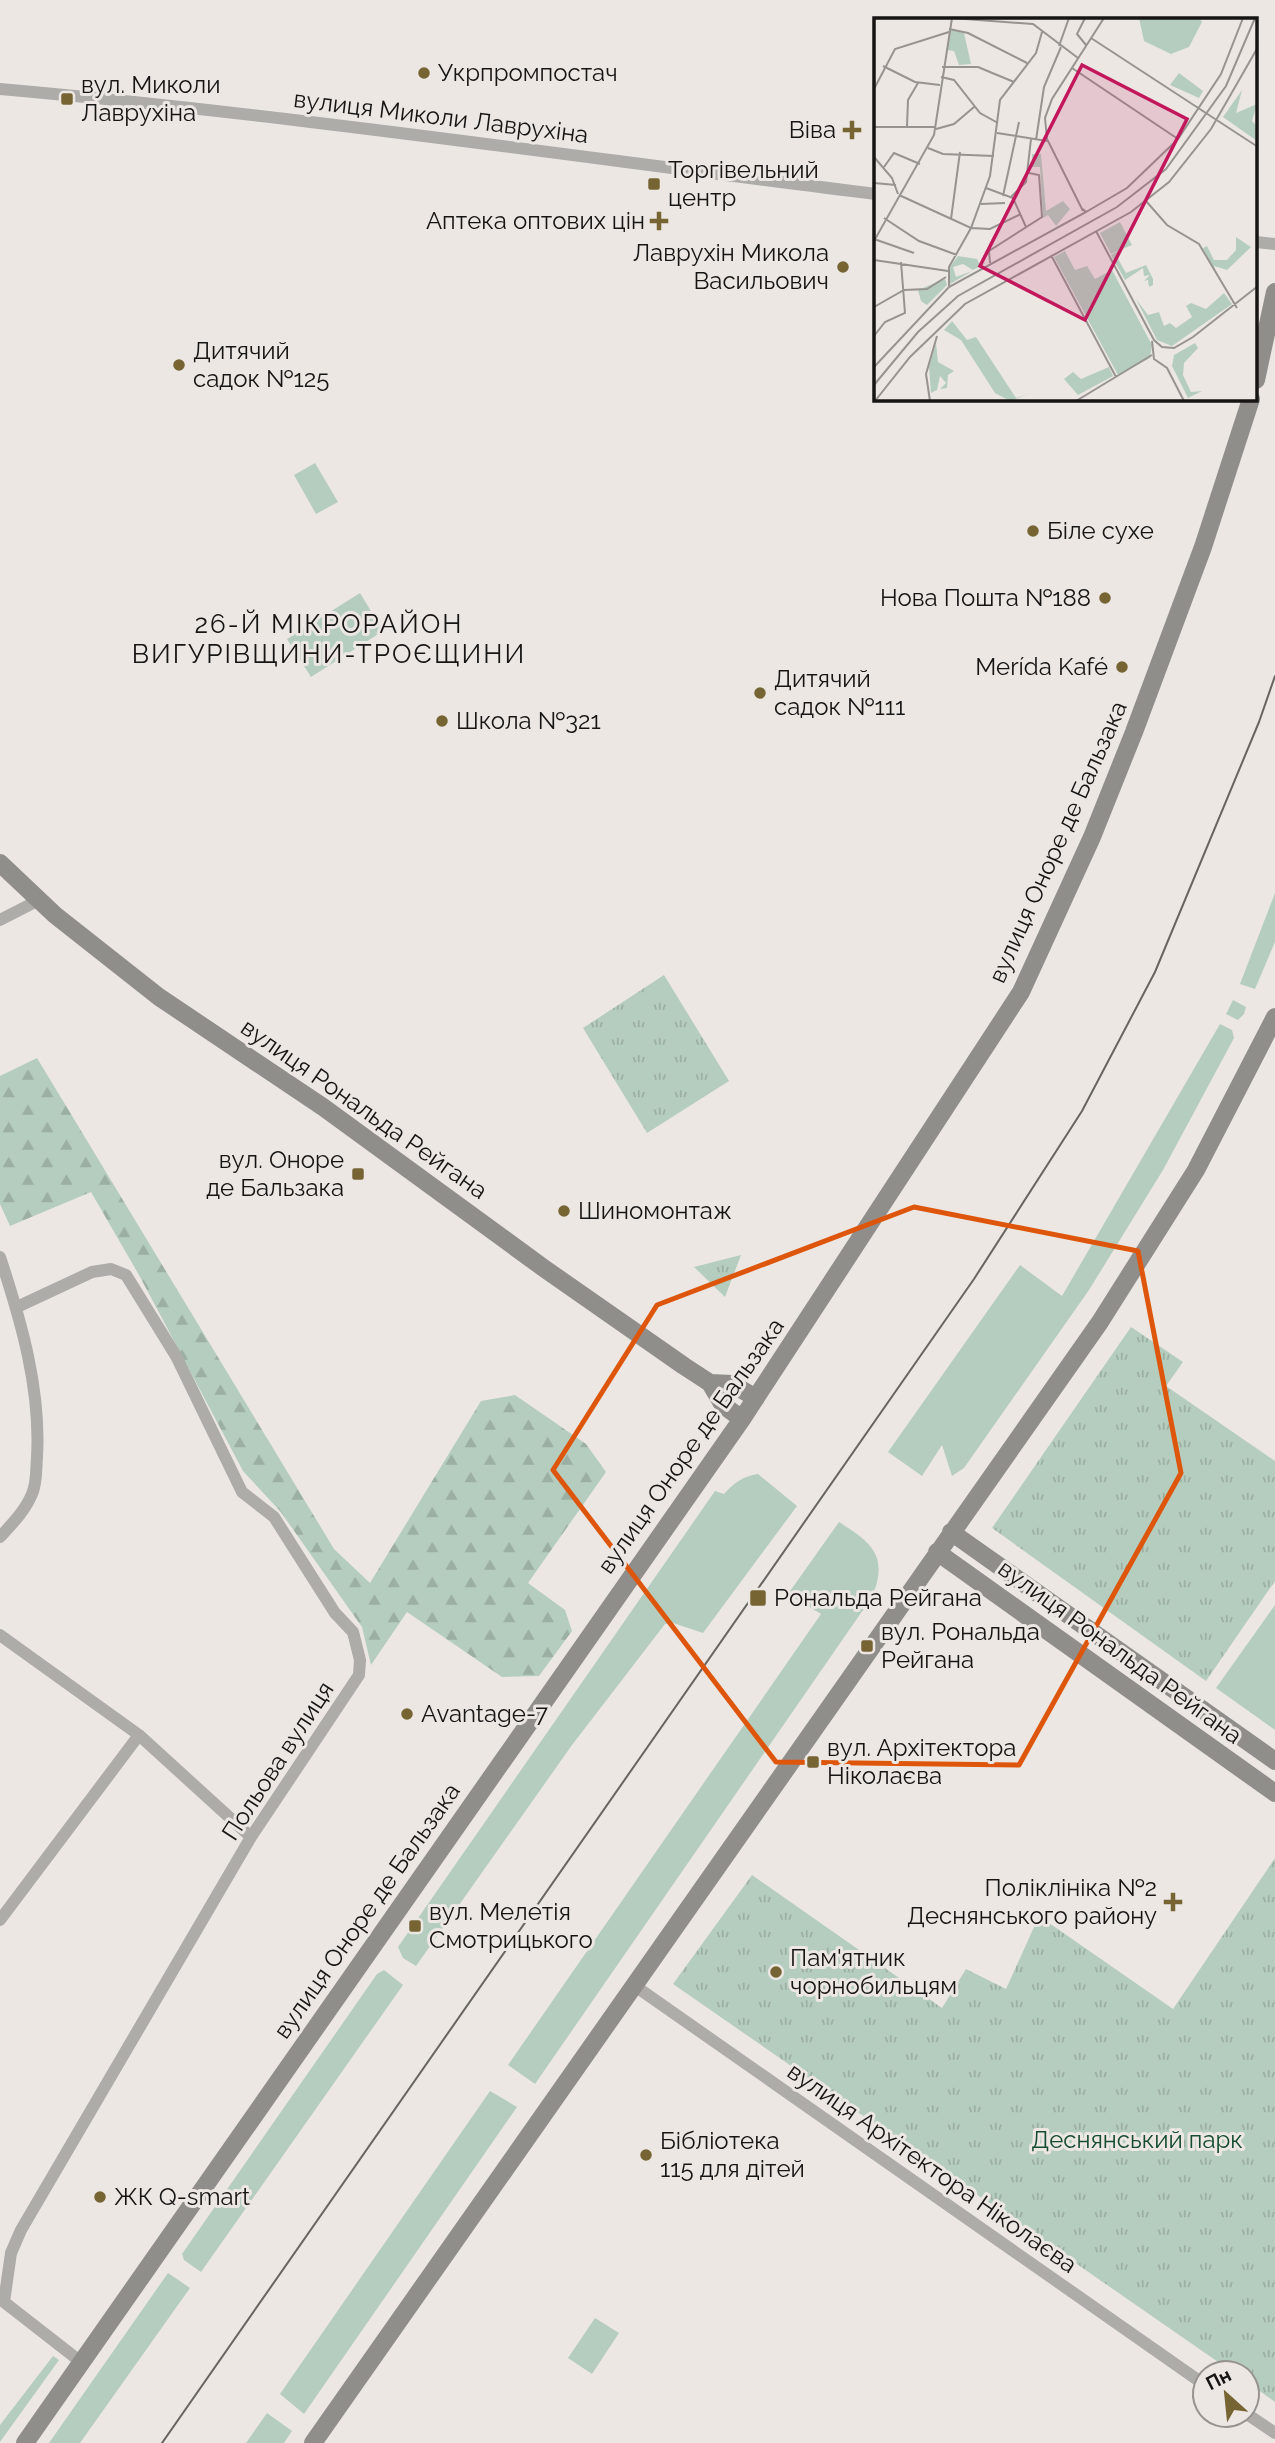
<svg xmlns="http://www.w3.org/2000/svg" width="1275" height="2443" font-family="Raleway,sans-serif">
<defs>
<pattern id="forest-firs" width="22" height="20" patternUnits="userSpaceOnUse" patternTransform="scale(1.75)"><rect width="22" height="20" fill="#b5cdbe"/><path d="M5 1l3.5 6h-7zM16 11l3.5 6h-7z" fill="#9bafa2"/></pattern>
<pattern id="park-tufts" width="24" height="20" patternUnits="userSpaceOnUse" patternTransform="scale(1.75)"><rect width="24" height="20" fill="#b5cdbe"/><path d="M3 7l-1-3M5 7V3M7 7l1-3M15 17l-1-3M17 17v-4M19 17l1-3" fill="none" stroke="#9bafa2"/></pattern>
</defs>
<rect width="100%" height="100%" fill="#ece7e3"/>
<path fill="#b5cdbe" d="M315,463L338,502L316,514L294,475Z
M360,593L383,631L311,677L287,639Z
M1275,893V942L1255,989L1240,984Z
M1233,1000L1246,1007L1244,1014L1238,1020L1226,1014Z
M1220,1024L1232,1030L1234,1038L1163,1170L1089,1290L964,1468L952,1476L942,1445L922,1476L888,1452L1020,1265L1062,1296Z
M758,1474L797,1506L703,1633L673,1623L665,1624L572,1745L416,1966L403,1958L398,1947L715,1491L724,1494C734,1483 743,1476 758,1474Z
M839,1522C872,1543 889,1556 872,1597L535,2084L508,2065L821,1614L788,1594Z
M1275,1605V1730L1216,1688Z
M384,1970L403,1985L201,2272L184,2260L182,2254L377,1974Z
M490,2091L517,2107L304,2414L280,2394Z
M168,2273L190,2288L80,2443H49Z
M595,2318L619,2333L592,2374L568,2358Z
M53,2356L59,2360L0,2442V2425Z
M267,2413L292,2431L284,2443H246Z"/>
<path fill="url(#forest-firs)" d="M37,1058L334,1549L370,1583L481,1401L515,1395L586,1444L606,1472L528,1583L565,1610L572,1631L539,1676L502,1677L407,1612L371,1665L362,1627L280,1511L243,1471L139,1275L91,1192L10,1226L0,1204V1076Z"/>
<path fill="url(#park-tufts)" d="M664,975L729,1081L647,1133L583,1028Z
M741,1255L725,1297L694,1267Z
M1131,1327L1183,1362L1166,1386L1275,1461V1581L1206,1681L992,1528Z
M1275,1858V2402L1247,2382V2373H1234L673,1984L752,1875L942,2008L966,1969L1006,1989L1039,1916L1173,2009Z"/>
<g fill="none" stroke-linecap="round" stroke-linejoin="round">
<path stroke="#adaca9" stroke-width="12" d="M0,89C293,115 584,158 876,194
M1256,242L1275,244
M0,920L39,900
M0,1257C21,1321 41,1389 37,1457C36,1469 37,1483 32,1494C25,1511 12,1524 0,1537
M17,1307L92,1272L111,1269L126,1275L176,1356L242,1492L274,1517L335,1613L353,1632L360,1660L359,1675L251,1837L21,2230L11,2253L4,2302L81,2362
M0,1635L139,1735L251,1837
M0,1920L139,1735
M635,1986L1205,2385
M1247,2414L1275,2433"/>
<path stroke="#908e8b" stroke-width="18" d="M1256,380L1275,292
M0,863L55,915L159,997L323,1107L545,1269L684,1366L710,1383L732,1384L756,1398
M710,1383L723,1405L742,1419
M951,1532L1275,1761
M937,1552L1275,1793
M25,2443L742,1419L1021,992L1092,837L1134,732L1203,547L1251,399
M313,2443L1100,1322L1196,1170L1275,1017"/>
<path stroke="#676462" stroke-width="2" d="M162,2443L974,1279L1082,1111L1155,972L1259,722L1275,676"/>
</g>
<path fill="none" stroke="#de560c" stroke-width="5" stroke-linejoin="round" d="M914,1207L1138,1251L1181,1473L1019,1765L776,1762L553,1470L657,1305Z"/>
<g fill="#766433" stroke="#ece7e3" stroke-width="2.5">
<circle cx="424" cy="73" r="7"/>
<rect x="60" y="92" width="14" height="14" rx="3.5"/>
<path d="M848.5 119.5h7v7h7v7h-7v7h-7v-7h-7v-7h7z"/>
<rect x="647" y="177" width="14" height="14" rx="3.5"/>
<path d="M655.5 210.5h7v7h7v7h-7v7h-7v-7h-7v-7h7z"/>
<circle cx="843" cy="267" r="7"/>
<circle cx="179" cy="365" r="7"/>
<circle cx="1033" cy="531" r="7"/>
<circle cx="1105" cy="598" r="7"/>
<circle cx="1122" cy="667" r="7"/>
<circle cx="760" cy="693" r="7"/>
<circle cx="442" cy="721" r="7"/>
<rect x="351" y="1167" width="14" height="14" rx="3.5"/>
<circle cx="564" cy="1211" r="7"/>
<rect x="749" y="1589" width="18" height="18" rx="3.5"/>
<rect x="860" y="1639" width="14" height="14" rx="3.5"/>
<circle cx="407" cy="1714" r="7"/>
<rect x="806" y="1755" width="14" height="14" rx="3.5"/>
<path d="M1169.5 1891.5h7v7h7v7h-7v7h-7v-7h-7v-7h7z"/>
<rect x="408" y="1919" width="14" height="14" rx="3.5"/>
<circle cx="776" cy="1972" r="7"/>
<circle cx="646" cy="2155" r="7"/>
<circle cx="100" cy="2197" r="7"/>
</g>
<g text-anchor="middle" stroke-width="6" stroke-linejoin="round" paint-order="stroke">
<g font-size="24" fill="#171514" stroke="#ece7e3" text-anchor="start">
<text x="438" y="81">Укрпромпостач</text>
<text x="81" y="93">вул. Миколи<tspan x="81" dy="28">Лаврухіна</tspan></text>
<text x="836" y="138" text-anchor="end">Віва</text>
<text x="668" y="178">Торгівельний<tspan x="668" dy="28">центр</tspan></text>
<text x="645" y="229" text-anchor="end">Аптека оптових цін</text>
<text x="829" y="261" text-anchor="end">Лаврухін Микола<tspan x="829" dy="28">Васильович</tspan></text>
<text x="193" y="359">Дитячий<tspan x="193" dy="28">садок №125</tspan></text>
<text x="1047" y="539">Біле сухе</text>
<text x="1091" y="606" text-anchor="end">Нова Пошта №188</text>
<text x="1108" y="675" text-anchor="end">Merída Kafé</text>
<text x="774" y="687">Дитячий<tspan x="774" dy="28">садок №111</tspan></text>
<text x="456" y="729">Школа №321</text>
<text x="344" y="1168" text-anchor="end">вул. Оноре<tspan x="344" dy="28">де Бальзака</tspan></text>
<text x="578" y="1219">Шиномонтаж</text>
<text x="774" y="1606">Рональда Рейгана</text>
<text x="881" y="1640">вул. Рональда<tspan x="881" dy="28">Рейгана</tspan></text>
<text x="421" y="1722">Avantage-7</text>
<text x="827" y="1756">вул. Архітектора<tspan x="827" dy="28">Ніколаєва</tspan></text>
<text x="1157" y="1896" text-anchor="end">Поліклініка №2<tspan x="1157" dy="28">Деснянського району</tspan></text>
<text x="429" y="1920">вул. Мелетія<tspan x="429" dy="28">Смотрицького</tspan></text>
<text x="790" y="1966">Пам'ятник<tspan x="790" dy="28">чорнобильцям</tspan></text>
<text x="660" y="2149">Бібліотека<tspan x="660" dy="28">115 для дітей</tspan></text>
<text x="114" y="2205">ЖК Q-smart</text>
</g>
<g font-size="24" fill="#171514" stroke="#ece7e3">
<text transform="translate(441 117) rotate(7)" y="8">вулиця Миколи Лаврухіна</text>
<text transform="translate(1058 842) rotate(-66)" y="8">вулиця Оноре де Бальзака</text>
<text transform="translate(364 1109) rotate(35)" y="8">вулиця Рональда Рейгана</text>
<text transform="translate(691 1446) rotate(-55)" y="8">вулиця Оноре де Бальзака</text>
<text transform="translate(1120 1652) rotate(36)" y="8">вулиця Рональда Рейгана</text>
<text transform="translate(278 1761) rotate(-57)" y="8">Польова вулиця</text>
<text transform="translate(367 1911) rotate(-55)" y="8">вулиця Оноре де Бальзака</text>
<text transform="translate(932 2168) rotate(35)" y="8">вулиця Архітектора Ніколаєва</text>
</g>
<g font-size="24" fill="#164d31" stroke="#ece7e3">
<text x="1137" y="2148">Деснянський парк</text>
</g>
<g font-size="26" letter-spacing="2" fill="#171514" stroke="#ece7e3">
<text x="329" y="633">26-Й МІКРОРАЙОН<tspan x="329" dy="30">ВИГУРІВЩИНИ-ТРОЄЩИНИ</tspan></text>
</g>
</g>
<g transform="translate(874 18)">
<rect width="383" height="383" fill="#ece7e3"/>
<path d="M265,0H325L328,4L315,29L297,36L270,23ZM305,55L329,73L325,80L296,67ZM362,219L377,229L353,252L340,248L344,260L329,230L333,228L340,242H353L362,232ZM248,231L243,239L252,255L272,247L279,261V267L275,269L274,262L270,263L276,257L270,258L269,250L251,262L237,237ZM84,238L103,241L106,247L114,244L99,252L89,246L79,249L82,259L98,253L76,266V249ZM71,261L73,267L53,287L47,283L44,272ZM62,325L64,344L80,353L74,357L73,370L66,371L72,365L66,358L63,372L57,375L55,349ZM321,325L324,330L310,345L309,357L317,374L328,373L314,380L298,348L300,337Z" fill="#b5cdbe"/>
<path d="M158,136H167L172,193L189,183L196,191L182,208L174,197L169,200L166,149H158Z" fill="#b5cdbe"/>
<path d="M77,12L90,15L97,46L85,47L80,33L73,32Z" fill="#b5cdbe"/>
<path d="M368,72L362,95L383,86L378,103L383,108V123L349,99ZM246,204L258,227L237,236L226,215ZM191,233L201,252L213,248L221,261L238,252L278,327L276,340L244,357L180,239ZM350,275L358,286L298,328L283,322L262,281L274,297L285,294L290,308L296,305L302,310L318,299L312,288L317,285L332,291ZM78,303L93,322L102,319L142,380L154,376L136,383L121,375L87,322L70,312ZM235,349L239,358L204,377L190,361L199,354L207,361Z" fill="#b5cdbe"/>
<path fill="none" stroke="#979390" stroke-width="2" d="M78,0L159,6L204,40M211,0L203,16L212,27M75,11L94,15L153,45M217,20L384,129M185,28L195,0M9,48L41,64L66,67M68,49H104L140,64M198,50L304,121M67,59L80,62L106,95L124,105M0,71L21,31L75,14M33,108L34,82L44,65M0,109H62M62,111L80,106L100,89M123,115L173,123M162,122L170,69L187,29M54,130L69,136L120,138M0,139L18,160L24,176M10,149L20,135L46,146M0,165L22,167M112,170L139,180L152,209M25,177L97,210L116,211L147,196M129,178L145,104M137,179L152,164L157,121M272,183L293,207L325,226L363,290M107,186L131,185M209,193L173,121L171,100L178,81L230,0M212,194L253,170L304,121L347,56L369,0M10,200L45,223L83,237M77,201L86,134M222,213L280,322L288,329L300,330L319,319L384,268M0,221L40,235M0,223L60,117L78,0M177,237L242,359M0,242L74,253M116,245L115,233L168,199L165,157L155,155M75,268V249L97,210L116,158L126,82L162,35L168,14M0,289L30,272L53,271L72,259M0,318L11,304L31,295L27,244M278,323L280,341L293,350L310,383M0,349L75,269L212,194L209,191M0,367L44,314L84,278L243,189L292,151L352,68L381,0M1,383L36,339L91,286L257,194L295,164L337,111L384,29M56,383L52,356L63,318M202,383L278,337"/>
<path fill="#c2185b" fill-opacity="0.15" stroke="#c2185b" stroke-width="3.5" d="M208,47L313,101L211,302L106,248Z"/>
<rect width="383" height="383" fill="none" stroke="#171514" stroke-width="3.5"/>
</g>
<g transform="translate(1226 2394) rotate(333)"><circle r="33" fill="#ece7e3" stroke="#979390" stroke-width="2"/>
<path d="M0-5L12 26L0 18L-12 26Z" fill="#766433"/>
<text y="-10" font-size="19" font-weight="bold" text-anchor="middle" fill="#171514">Пн</text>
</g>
</svg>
